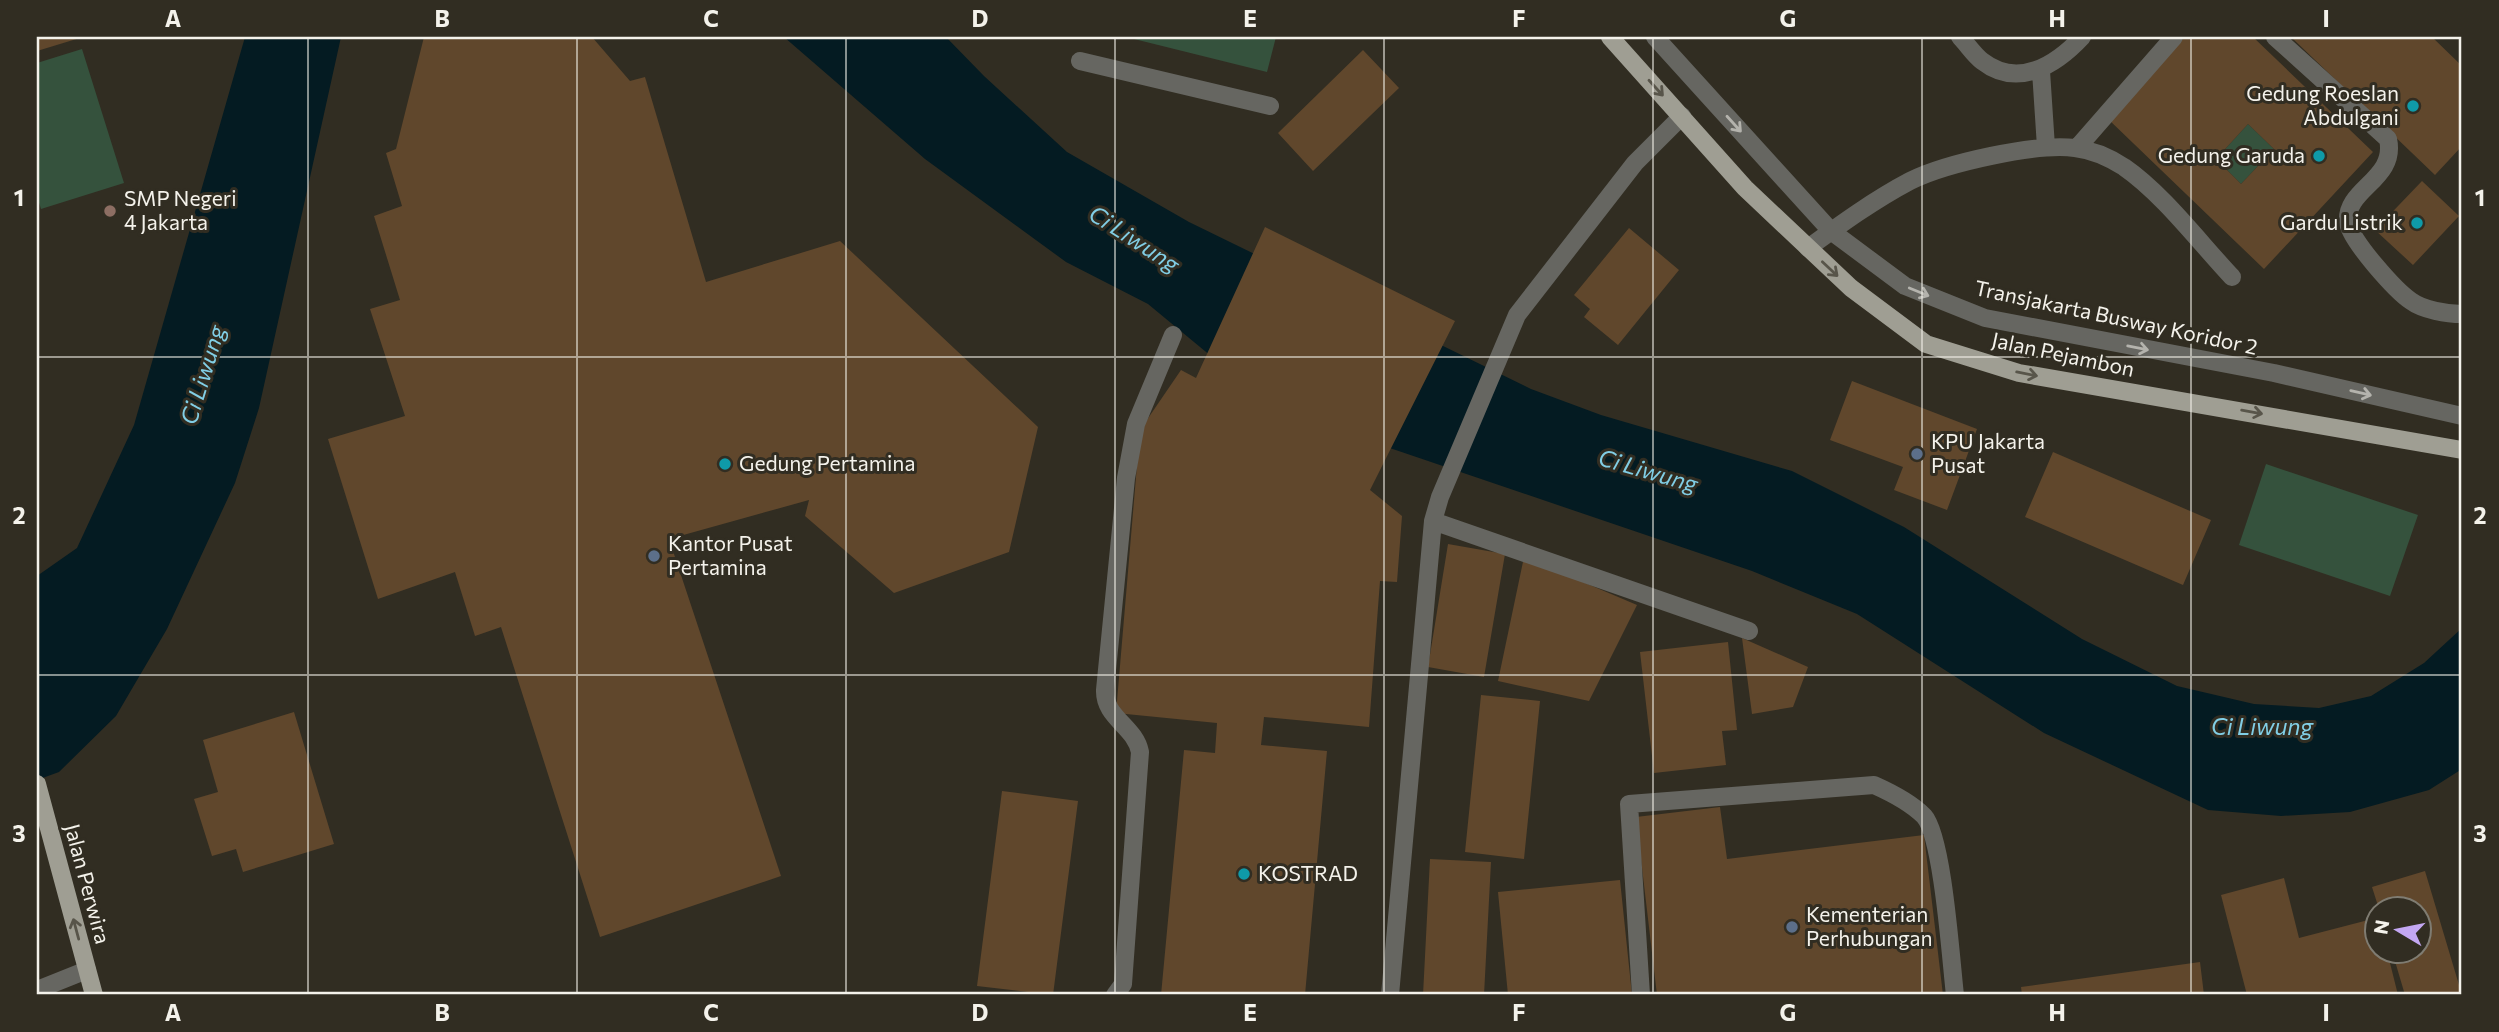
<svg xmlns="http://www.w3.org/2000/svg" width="2499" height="1032" font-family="Commissioner,sans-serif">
<rect width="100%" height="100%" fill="#312d22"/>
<path fill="#35523d" d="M1126,37H1276L1267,72Z
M82,49L124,183L41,209L37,196V63Z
M2248,124L2274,149L2241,184L2216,159Z
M2266,464L2418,515L2390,596L2239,545Z"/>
<path fill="#041b22" d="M245,37H341L259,408L235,483L167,629L116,716L59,772L37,780V576L77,548L134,425Z
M784,37H946L984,76L1067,152L1189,222L1531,389L1601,415L1792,471L1904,527L2082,639L2177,686L2254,704L2319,708L2371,696L2424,663L2462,628V769L2429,790L2350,812L2281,816L2208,810L2044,733L1857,614L1752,571L1275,409L1148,304L1066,262L925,159Z"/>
<path fill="#60472c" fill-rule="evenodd" d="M37,37H83L37,51Z
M424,37H592L630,81L645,77L706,282L840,241L1038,427L1009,552L894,593L805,516L809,500L669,539L781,876L600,937L501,627L475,636L455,572L378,599L328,439L405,416L370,309L400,300L374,216L402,206L386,153L396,149Z
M2185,37H2253L2373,152L2264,269L2107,118ZM2248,124L2274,149L2241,184L2216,159Z
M2291,37H2432L2462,66V146L2435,175Z
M1363,50L1399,88L1313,171L1278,133Z
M2422,181L2459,216L2413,265L2375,230Z
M1265,227L1455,321L1370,490L1402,516L1397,582L1380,581L1369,727L1264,717L1261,745L1327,751L1305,995H1161L1184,750L1215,753L1217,723L1116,713L1140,430L1181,370L1196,378Z
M1629,228L1679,270L1618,345L1584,317L1590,309L1574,295Z
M1852,381L1977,429L1947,510L1894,490L1903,467L1830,440Z
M2053,452L2211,520L2183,585L2025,517Z
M1448,544L1505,554L1484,677L1428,667Z
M1524,557L1637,605L1589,701L1498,681Z
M1742,638L1808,667L1793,707L1752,714Z
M1728,642L1737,730L1722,731L1726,765L1654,773L1640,652Z
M1481,695L1540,701L1524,859L1465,852Z
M294,712L334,844L243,872L236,849L212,856L194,799L218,792L203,740Z
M1002,791L1078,801L1053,995L977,986Z
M1720,807L1727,859L1924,835L1943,995H1657L1636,817Z
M1430,859L1491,862L1484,995H1423Z
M2425,871L2462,995H2405L2392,951H2418V909H2379L2372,887Z
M2284,878L2299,938L2376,918V951H2387L2398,995H2247L2221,895Z
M1620,880L1632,995H1508L1498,892Z
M2200,962L2204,995H2022L2021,987Z"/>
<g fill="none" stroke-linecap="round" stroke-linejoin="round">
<path stroke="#666661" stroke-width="18" d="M1655,37L1831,231L1905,286L1985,318L2274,373L2462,416
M1960,37C1967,44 1974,55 1982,61C2018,89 2056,65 2082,37
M2275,37L2388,139C2397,180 2345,188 2348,222C2349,239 2396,291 2411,301C2423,310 2447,314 2462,314
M1080,61L1270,106
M2041,71L2046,147
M2077,148L2174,37
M1808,248C1841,224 1874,200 1910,181C1946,163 2036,143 2075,148C2092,150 2110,158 2124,167C2163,194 2199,242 2232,277
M1433,521L1749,631
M37,990L87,970
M1115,995L1123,984L1140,752C1135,726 1104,718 1105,690L1126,478L1136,424L1173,335
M1390,995L1433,521L1440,497L1517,315L1635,163L1682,116
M1641,995L1629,804L1874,785C1892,793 1910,802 1924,816C1943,837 1951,962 1955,995"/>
<path stroke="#9f9e93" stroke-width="18" d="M1610,37L1745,188L1851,288L1926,344L2019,373L2462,450
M37,784L94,995"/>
</g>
<defs><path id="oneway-shaft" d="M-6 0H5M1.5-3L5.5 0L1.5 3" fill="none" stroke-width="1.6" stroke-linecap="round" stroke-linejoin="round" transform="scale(1.75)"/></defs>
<g stroke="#58554a">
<use href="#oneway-shaft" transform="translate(1656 88) rotate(48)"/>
<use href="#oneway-shaft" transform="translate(1830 269) rotate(43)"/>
<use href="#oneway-shaft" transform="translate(2027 374) rotate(11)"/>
<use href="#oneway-shaft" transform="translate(2252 412) rotate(10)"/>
<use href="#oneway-shaft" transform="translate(76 929) rotate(-105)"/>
</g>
<g stroke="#b4b3ad">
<use href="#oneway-shaft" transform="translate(1734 124) rotate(48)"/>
<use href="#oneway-shaft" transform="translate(1919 292) rotate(22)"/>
<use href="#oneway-shaft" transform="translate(2138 348) rotate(11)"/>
<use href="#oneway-shaft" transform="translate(2361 393) rotate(13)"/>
</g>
<path fill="none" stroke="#f4f2eb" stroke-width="2" stroke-opacity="0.55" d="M308,37V995M577,37V995M846,37V995M1115,37V995M1384,37V995M1653,37V995M1922,37V995M2191,37V995M37,357H2462M37,675H2462"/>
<g fill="#0f9aa8" stroke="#312d22" stroke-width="2.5">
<circle cx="2413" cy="106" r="7"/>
<circle cx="2319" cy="156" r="7"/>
<circle cx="2417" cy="223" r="7"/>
<circle cx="725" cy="464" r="7"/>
<circle cx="1244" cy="874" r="7"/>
</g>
<circle fill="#8d6e63" stroke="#312d22" stroke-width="2.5" cx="110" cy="211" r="7"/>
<g fill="#5c6f8a" stroke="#312d22" stroke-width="2.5">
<circle cx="1917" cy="454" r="7"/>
<circle cx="654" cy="556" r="7"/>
<circle cx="1792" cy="927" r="7"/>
</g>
<g text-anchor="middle" stroke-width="6" stroke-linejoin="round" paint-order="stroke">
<g font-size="21" fill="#f4f2eb" stroke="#312d22" text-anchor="start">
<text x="2399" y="101" text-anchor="end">Gedung Roeslan<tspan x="2399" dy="24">Abdulgani</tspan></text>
<text x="2305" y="163" text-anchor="end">Gedung Garuda</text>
<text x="124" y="206">SMP Negeri<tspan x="124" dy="24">4 Jakarta</tspan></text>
<text x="2403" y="230" text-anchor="end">Gardu Listrik</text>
<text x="1931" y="449">KPU Jakarta<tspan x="1931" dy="24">Pusat</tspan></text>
<text x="739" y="471">Gedung Pertamina</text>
<text x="668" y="551">Kantor Pusat<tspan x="668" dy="24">Pertamina</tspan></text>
<text x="1258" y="881">KOSTRAD</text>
<text x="1806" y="922">Kementerian<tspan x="1806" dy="24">Perhubungan</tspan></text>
</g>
<g font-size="21" fill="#f4f2eb" stroke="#312d22">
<text transform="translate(2116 318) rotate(12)" y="7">Transjakarta Busway Koridor 2</text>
<text transform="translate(2063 355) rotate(12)" y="7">Jalan Pejambon</text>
<text transform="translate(87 884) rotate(75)" y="7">Jalan Perwira</text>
</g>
<g font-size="23" font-style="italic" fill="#81cee5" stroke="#312d22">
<text transform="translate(1134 239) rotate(33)" y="8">Ci Liwung</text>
<text transform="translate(203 375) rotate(-73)" y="8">Ci Liwung</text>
<text transform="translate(1648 471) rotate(16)" y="8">Ci Liwung</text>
<text x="2262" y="735">Ci Liwung</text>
</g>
</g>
<rect width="2499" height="1032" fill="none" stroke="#312d22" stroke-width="77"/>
<g transform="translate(2398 930) rotate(280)"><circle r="33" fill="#312d22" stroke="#7f7c72" stroke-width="2"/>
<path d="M0-5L12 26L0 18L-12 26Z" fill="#c3a7f2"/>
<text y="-10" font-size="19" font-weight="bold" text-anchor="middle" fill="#f4f2eb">N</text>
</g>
<rect x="38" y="38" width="2422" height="955" fill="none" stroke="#f4f2eb" stroke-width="2.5"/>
<g font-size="23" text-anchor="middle" font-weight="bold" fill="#f4f2eb">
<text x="173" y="27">A</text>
<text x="442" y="27">B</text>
<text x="711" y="27">C</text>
<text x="980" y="27">D</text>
<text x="1250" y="27">E</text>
<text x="1519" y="27">F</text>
<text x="1788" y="27">G</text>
<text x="2057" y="27">H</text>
<text x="2326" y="27">I</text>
<text x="19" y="206">1</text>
<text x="2480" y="206">1</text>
<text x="19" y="524">2</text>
<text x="2480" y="524">2</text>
<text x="19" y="842">3</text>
<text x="2480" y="842">3</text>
<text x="173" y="1021">A</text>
<text x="442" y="1021">B</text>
<text x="711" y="1021">C</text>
<text x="980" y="1021">D</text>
<text x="1250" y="1021">E</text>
<text x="1519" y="1021">F</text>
<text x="1788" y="1021">G</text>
<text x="2057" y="1021">H</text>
<text x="2326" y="1021">I</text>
</g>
</svg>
